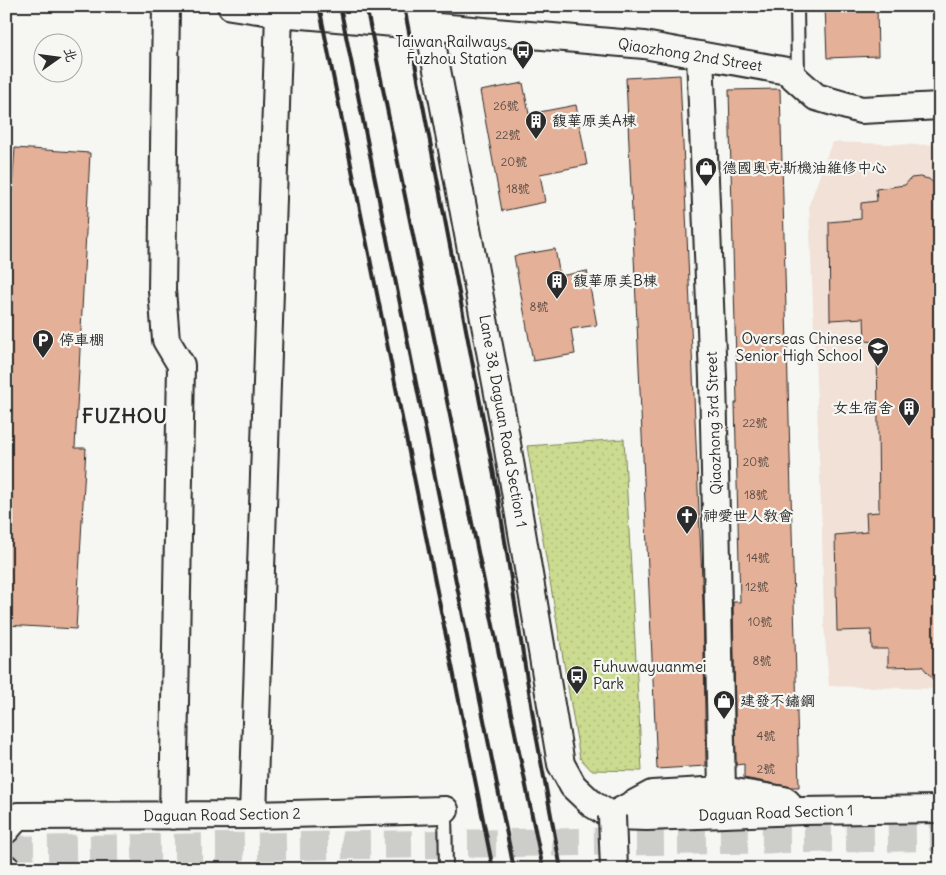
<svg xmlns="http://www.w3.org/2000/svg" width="946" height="875" font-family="Delius,'LXGW WenKai TC',sans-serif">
<defs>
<pattern id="grass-dots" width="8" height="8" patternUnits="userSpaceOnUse" patternTransform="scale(1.25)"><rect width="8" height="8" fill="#cbdb8f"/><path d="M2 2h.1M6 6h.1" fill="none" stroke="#aebc7c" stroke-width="1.8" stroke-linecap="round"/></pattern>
</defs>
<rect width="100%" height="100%" fill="#f6f6f2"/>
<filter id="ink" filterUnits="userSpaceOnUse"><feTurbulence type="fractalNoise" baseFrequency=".02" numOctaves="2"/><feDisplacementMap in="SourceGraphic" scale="10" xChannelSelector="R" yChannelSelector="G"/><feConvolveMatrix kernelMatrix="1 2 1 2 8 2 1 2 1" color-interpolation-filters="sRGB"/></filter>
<g filter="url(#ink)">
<path fill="#f1e1d7" d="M832,142L919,145L940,144V780L938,689L829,686L824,625L822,530L809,205Z"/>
<path fill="url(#grass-dots)" stroke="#7b835d" d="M624,439L642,771L591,770L580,758L527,446Z"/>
<path fill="#e4b097" stroke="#2b2b2b" d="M825,6H877L878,56L827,58Z
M680,75L703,603L706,766L657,769L626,78Z
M523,83L529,114L576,105L587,165L540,174L545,202L502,211L480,91Z
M780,89L799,787H791L744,778V764L736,765L733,602H740L735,403H737L729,90Z
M15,148L90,153L75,448H86L76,629L6,625V270Z
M920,177L929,179L940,189V688L922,666L888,667V649H872L871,630L837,631L835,535L867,532L866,513L879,512L877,342L865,341L864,318L830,320L829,222L861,219V203L877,201L876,189L905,185L911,178Z
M555,249L560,276L587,271L597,325L571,329L575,354L533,361L514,256Z"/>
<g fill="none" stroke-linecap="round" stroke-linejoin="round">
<path stroke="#cdcdca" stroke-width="28" stroke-dasharray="28 14" stroke-linecap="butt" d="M6,850L940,837"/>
<g stroke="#2b2b2b" stroke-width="16">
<path id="service" d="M797,6L798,78
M445,810L446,869"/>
</g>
<g stroke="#2b2b2b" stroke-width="30">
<path id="minor" d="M166,6L162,290L166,340L181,365L173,816
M231,6L279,13L644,45L787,71L816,97L861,110L940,106
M425,6L503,420L561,764L573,786L592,804L612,816L647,817L802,811L940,809
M700,55L713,378L722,790
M253,815L279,13
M613,815L652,794L722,790L784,800L787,802
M6,830L18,816L253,815L445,810
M6,868L7,869"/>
</g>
<use href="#service" stroke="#f6f6f2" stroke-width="12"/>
<use href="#minor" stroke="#f6f6f2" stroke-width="26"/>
<path stroke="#2b2b2b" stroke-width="4" d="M319,6L493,869
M340,6L514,869
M366,6L543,869
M404,6L497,491L535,729L561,869"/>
<g stroke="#2b2b2b" stroke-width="30" stroke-linecap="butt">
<path id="minor-bridge" d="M612,816L614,869"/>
</g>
<use href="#minor-bridge" stroke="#f6f6f2" stroke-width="26"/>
</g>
</g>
<defs>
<g id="bus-pin" transform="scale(1.125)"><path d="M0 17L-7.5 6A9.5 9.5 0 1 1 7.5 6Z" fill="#2b2b2b" stroke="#f6f6f2"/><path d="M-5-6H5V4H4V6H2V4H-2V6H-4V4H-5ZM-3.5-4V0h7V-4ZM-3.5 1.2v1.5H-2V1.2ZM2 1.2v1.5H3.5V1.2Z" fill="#fff"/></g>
<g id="building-pin" transform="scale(1.125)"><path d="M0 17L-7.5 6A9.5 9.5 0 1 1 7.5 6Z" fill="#2b2b2b" stroke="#f6f6f2"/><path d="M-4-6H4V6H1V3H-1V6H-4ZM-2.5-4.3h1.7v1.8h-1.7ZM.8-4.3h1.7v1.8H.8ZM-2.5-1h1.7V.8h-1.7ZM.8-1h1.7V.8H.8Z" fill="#fff"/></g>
<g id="shop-pin" transform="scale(1.125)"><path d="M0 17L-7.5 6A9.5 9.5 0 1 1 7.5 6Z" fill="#2b2b2b" stroke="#f6f6f2"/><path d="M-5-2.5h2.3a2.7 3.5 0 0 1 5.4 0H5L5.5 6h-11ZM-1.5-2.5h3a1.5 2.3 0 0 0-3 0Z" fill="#fff"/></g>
<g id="parking-pin" transform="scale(1.125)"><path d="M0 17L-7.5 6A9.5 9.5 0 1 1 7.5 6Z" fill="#2b2b2b" stroke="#f6f6f2"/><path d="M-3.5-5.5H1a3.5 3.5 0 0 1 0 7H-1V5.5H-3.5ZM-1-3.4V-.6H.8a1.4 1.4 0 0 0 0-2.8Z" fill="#fff"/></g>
<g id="school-pin" transform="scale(1.125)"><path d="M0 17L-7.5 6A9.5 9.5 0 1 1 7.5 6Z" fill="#2b2b2b" stroke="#f6f6f2"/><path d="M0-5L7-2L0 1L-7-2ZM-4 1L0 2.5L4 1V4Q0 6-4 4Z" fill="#fff"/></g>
<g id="church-pin" transform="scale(1.125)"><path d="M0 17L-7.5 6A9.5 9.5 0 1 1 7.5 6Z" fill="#2b2b2b" stroke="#f6f6f2"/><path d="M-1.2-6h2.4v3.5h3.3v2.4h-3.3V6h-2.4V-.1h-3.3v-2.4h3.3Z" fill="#fff"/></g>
</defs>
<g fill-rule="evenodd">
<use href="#bus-pin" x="523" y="51"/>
<use href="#building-pin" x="536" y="121"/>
<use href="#shop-pin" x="706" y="168"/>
<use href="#building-pin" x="557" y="281"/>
<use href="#parking-pin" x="43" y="340"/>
<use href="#school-pin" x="878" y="348"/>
<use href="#building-pin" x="909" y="408"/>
<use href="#church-pin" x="687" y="516"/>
<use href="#bus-pin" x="577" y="676"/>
<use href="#shop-pin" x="724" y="701"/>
</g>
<g text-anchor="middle" stroke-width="4.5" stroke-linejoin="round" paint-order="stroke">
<g font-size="12" fill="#594c46">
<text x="506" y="110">26號</text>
<text x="508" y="139">22號</text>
<text x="514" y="166">20號</text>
<text x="518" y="193">18號</text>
<text x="539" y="311">8號</text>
<text x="755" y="427">22號</text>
<text x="756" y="466">20號</text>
<text x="756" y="499">18號</text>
<text x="758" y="562">14號</text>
<text x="757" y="591">12號</text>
<text x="760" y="626">10號</text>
<text x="762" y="665">8號</text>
<text x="766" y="740">4號</text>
<text x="766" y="773">2號</text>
</g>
<g font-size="15" fill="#2b2b2b" stroke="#f6f6f2" text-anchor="start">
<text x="507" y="47" text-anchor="end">Taiwan Railways<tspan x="507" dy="17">Fuzhou Station</tspan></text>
<text x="552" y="126">馥華原美A棟</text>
<text x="722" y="173">德國奧克斯機油維修中心</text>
<text x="573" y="286">馥華原美B棟</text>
<text x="862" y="344" text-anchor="end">Overseas Chinese<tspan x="862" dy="17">Senior High School</tspan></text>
<text x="59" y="345">停車棚</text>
<text x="893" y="413" text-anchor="end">女生宿舍</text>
<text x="703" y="521">神愛世人教會</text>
<text x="593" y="672">Fuhuwayuanmei<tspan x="593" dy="17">Park</tspan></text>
<text x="740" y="706">建發不鏽鋼</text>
</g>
<g font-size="15" fill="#2b2b2b" stroke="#f6f6f2">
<text transform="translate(690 55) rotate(9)" y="5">Qiaozhong 2nd Street</text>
<text transform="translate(503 421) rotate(80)" y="5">Lane 38, Daguan Road Section 1</text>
<text transform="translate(714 423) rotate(-92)" y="5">Qiaozhong 3rd Street</text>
<text transform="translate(776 813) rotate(-2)" y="5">Daguan Road Section 1</text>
<text transform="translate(222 815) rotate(-1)" y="5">Daguan Road Section 2</text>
</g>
<g font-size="20" font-weight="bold" letter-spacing="1" fill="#2b2b2b" stroke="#f6f6f2">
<text x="125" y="423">FUZHOU</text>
</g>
</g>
<rect width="946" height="875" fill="none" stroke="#f6f6f2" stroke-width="25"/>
<rect x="12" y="12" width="921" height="850" fill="none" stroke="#2b2b2b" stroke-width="2" filter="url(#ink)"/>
<g transform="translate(58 58) rotate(76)"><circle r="24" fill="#f6f6f2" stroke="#a5a5a2"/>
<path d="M0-4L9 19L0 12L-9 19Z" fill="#2b2b2b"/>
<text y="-8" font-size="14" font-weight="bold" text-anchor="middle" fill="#2b2b2b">北</text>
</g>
</svg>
